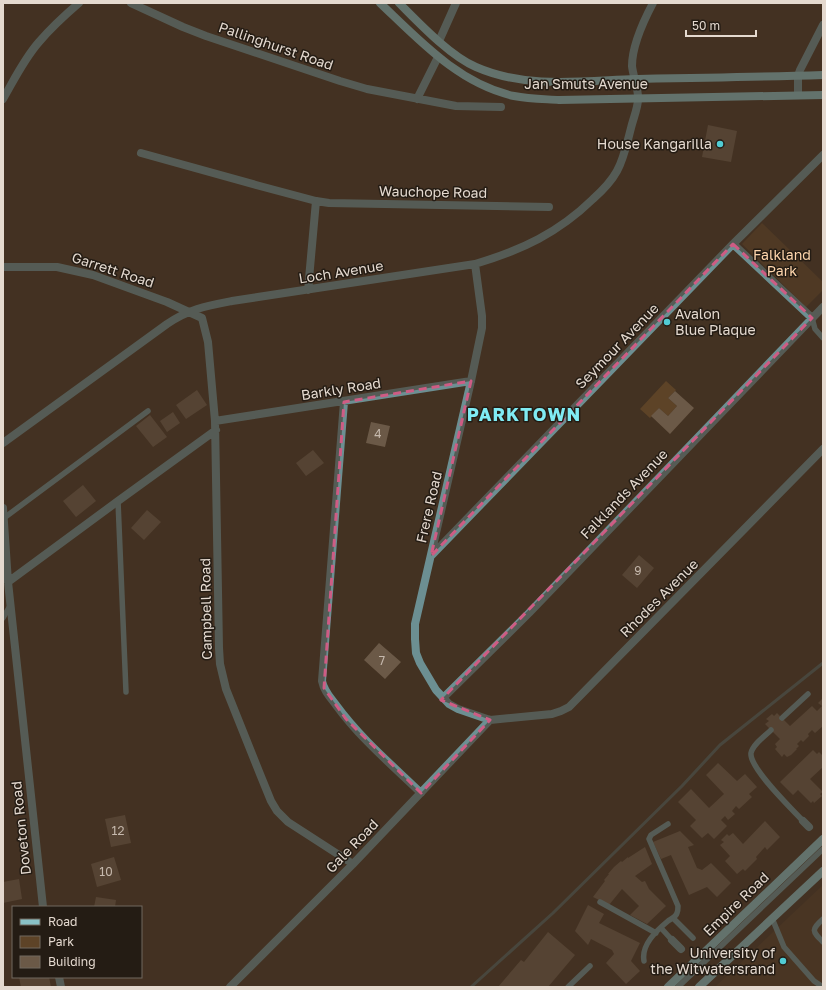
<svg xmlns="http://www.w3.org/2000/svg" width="826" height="990" font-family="'Golos Text',sans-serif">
<rect width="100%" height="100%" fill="#433222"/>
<path fill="#513b25" d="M823,885V987H715L770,935Z"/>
<path fill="#5d4327" d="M762,223L823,282V290L806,307L742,244Z
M666,381L676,390L668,398L677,406L668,416L659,408L650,418L640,409Z"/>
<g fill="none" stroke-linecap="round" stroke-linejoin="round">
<path stroke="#4f605e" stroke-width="3" d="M471,987L553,913L682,786L720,745L823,663"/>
</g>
<path fill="#6b5947" d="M708,125L737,131L731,162L702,157Z
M197,390L207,405L186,419L176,405Z
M675,391L694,408L670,434L651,416L659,408L668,416L677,406L668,398Z
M173,412L180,423L167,432L160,421Z
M150,415L167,437L153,447L136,426Z
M371,422L390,426L385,447L366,443Z
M313,450L324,463L306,476L296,463Z
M83,485L96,501L76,517L63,501Z
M147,510L161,522L144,540L131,528Z
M639,555L654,568L637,588L622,575Z
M379,643L401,662L385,679L364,660Z
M823,698V715L822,716L823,718V726L815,733L812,730L808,734L809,736L803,742L801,740L797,744L799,746L796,749H797L791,755L787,757L784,754L782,757L775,749L777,747L775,744L780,739L765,724L769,721L766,719L772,714L774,716L777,713L790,726L812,706L817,711L822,706L818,703Z
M813,750L817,754L819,752L823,756V767L810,779L823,792L820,794L822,796L814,803L813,801L811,803L798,790L793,795L780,782Z
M718,763L737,781L745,774L757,787L749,794L752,797L739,809L736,806L732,811L735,814L728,820L725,816L721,820L727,826L714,839L708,833L702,838L690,826L696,820L678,802L691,789L709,808L724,794L706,775Z
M125,815L131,843L111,847L105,819Z
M765,821L780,837L767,850L765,847L756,857L757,859L745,871L743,869L737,874L725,861L730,856L720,845L724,842L721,840L727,834L729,836L733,833L743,844Z
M680,831L694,845L688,847L697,868L702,870L711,863L731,883L717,897L707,887L689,895L671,855L661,859L653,842Z
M645,847L652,864L635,876L642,882L645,881L649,889L666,906L647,924L630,915L639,906L622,889L609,905L593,897L605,881L604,880L609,874H608L614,867L621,861L622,862L628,857V858Z
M114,857L121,880L97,887L91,864Z
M19,879L22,899L3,903V882Z
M96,897L116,900L115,907H94Z
M588,905L604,914L599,923L640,943L631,961L640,971L626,984L606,963L614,954L612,950L591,939L588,945L575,931Z
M548,932L575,955L548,987H498L521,960L524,962Z
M19,977H49L51,987H21Z"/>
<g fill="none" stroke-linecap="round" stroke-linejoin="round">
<path stroke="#6c8f92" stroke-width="5.5" d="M812,318L815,329L823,338
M118,501L126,692
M4,518L148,411
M3,618L11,604
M782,718L808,694
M771,730C765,736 753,744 751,753C749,768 792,809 803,821
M600,902L656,933
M673,918L693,938
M772,918L784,947L814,981L823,987
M823,919C811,930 812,931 823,942
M661,928L672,940
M644,961C641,945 656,931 668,921C671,919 676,917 677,913C678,911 678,908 678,906L649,839L651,835L668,824
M568,987L590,966
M678,987L823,849"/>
<path stroke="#6c8f92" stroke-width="8" d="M131,3L183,27L206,36L340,81L367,89L456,106L501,107
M439,41L456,3
M798,95V76L800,70L823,25
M3,99C14,80 24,59 39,42C51,28 65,15 79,3
M417,99L438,57
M141,153L256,185L316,201L329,203L549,207
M733,244L812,318
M475,264L482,316V328L471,381L415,624V639L416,653L420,663L436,690L449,704L458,709L490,720L552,714L561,711L569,707L823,449
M3,267H57L93,275L167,302L202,318L208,342L215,421L219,648L220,664L226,689L260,774L271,801L277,811L288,822L353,864
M308,290L316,201
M344,402L322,681C324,691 330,697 336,705C360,738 392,765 421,793
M215,421L471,381
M3,443L167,324C189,309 206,306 232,301L475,264C522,250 558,233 593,199C602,191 611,182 617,171C624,158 627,143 631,128C633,119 638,108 638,99C639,91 633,76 632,66C632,46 644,20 653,3
M3,508L8,582L43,907
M431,556L733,244L823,155
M8,582L118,501L216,430
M443,698L529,613L823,307
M803,821L809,827
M672,940L681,949
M59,977L61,987
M230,987L353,864L490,720"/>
<path stroke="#89c1c6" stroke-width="8" d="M380,3C419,40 459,84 514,96C529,99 544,99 559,100L823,95
M399,3C419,23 450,56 476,67C526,89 582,81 635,79C697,78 760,77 823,75
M668,987L823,839
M699,987L823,871"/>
</g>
<path d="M0 0H826V990H0ZM733,244L812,318L441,700L490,720L421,793L346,719L324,688L344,402L471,381L431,556Z" fill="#433222" fill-opacity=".55" fill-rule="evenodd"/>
<path fill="none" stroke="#ce5c84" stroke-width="3" stroke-dasharray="8 5" stroke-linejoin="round" d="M733,244L812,318L441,700L490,720L421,793L346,719L324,688L344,402L471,381L431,556Z"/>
<g fill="#51ccd4" stroke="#241c14" stroke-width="1.5">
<circle cx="720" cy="144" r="4"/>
<circle cx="667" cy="322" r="4"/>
<circle cx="783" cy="961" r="4"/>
</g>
<g text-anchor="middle" stroke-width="3" stroke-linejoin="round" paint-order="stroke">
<g font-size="12" fill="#c6b9ad">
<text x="378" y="438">4</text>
<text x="638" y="575">9</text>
<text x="382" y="665">7</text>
<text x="118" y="835">12</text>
<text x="106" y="876">10</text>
</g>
<g font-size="14" fill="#e4d9cf" stroke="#241c14">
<text transform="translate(276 46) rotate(19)" y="5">Pallinghurst Road</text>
<text x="586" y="89">Jan Smuts Avenue</text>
<text transform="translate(433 192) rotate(1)" y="5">Wauchope Road</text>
<text transform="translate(113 270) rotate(18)" y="5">Garrett Road</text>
<text transform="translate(341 272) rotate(-9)" y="5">Loch Avenue</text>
<text transform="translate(617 346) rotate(-46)" y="5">Seymour Avenue</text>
<text transform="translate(341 389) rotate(-9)" y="5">Barkly Road</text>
<text transform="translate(624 494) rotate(-46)" y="5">Falklands Avenue</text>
<text transform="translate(429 507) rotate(-77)" y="5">Frere Road</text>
<text transform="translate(659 598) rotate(-45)" y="5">Rhodes Avenue</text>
<text transform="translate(206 609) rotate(-91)" y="5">Campbell Road</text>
<text transform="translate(21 828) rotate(-96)" y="5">Doveton Road</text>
<text transform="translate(352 846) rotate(-46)" y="5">Gale Road</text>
<text transform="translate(736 904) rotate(-44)" y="5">Empire Road</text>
</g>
<g font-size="14" fill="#e4d9cf" stroke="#241c14" text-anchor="end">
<text x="712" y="149">House Kangarilla</text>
<text x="675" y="319" text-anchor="start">Avalon<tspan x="675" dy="16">Blue Plaque</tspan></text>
<text x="775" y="958">University of<tspan x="775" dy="16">the Witwatersrand</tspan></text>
</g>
<g font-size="14" fill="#fed5ac" stroke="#241c14">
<text x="782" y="260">Falkland<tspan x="782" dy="16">Park</tspan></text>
</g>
<g font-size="18" font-weight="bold" letter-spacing="1" fill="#80ebf3" stroke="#241c14">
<text x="524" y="421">PARKTOWN</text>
</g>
</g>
<rect width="826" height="990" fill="none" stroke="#e4d9cf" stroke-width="8"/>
<rect x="12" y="906" width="130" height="72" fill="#241c14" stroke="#71685f"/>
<rect x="20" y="919" width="20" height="6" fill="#89c1c6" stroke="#71685f"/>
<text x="48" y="926" font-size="12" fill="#e4d9cf">Road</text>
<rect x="20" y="936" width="20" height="12" fill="#5d4327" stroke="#71685f"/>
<text x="48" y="946" font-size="12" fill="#e4d9cf">Park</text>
<rect x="20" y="956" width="20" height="12" fill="#6b5947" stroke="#71685f"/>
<text x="48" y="966" font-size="12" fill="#e4d9cf">Building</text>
<path d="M686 30v6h70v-6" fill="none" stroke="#e4d9cf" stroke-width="2"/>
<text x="692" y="30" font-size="12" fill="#e4d9cf" stroke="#241c14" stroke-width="3" paint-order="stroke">50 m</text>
</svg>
